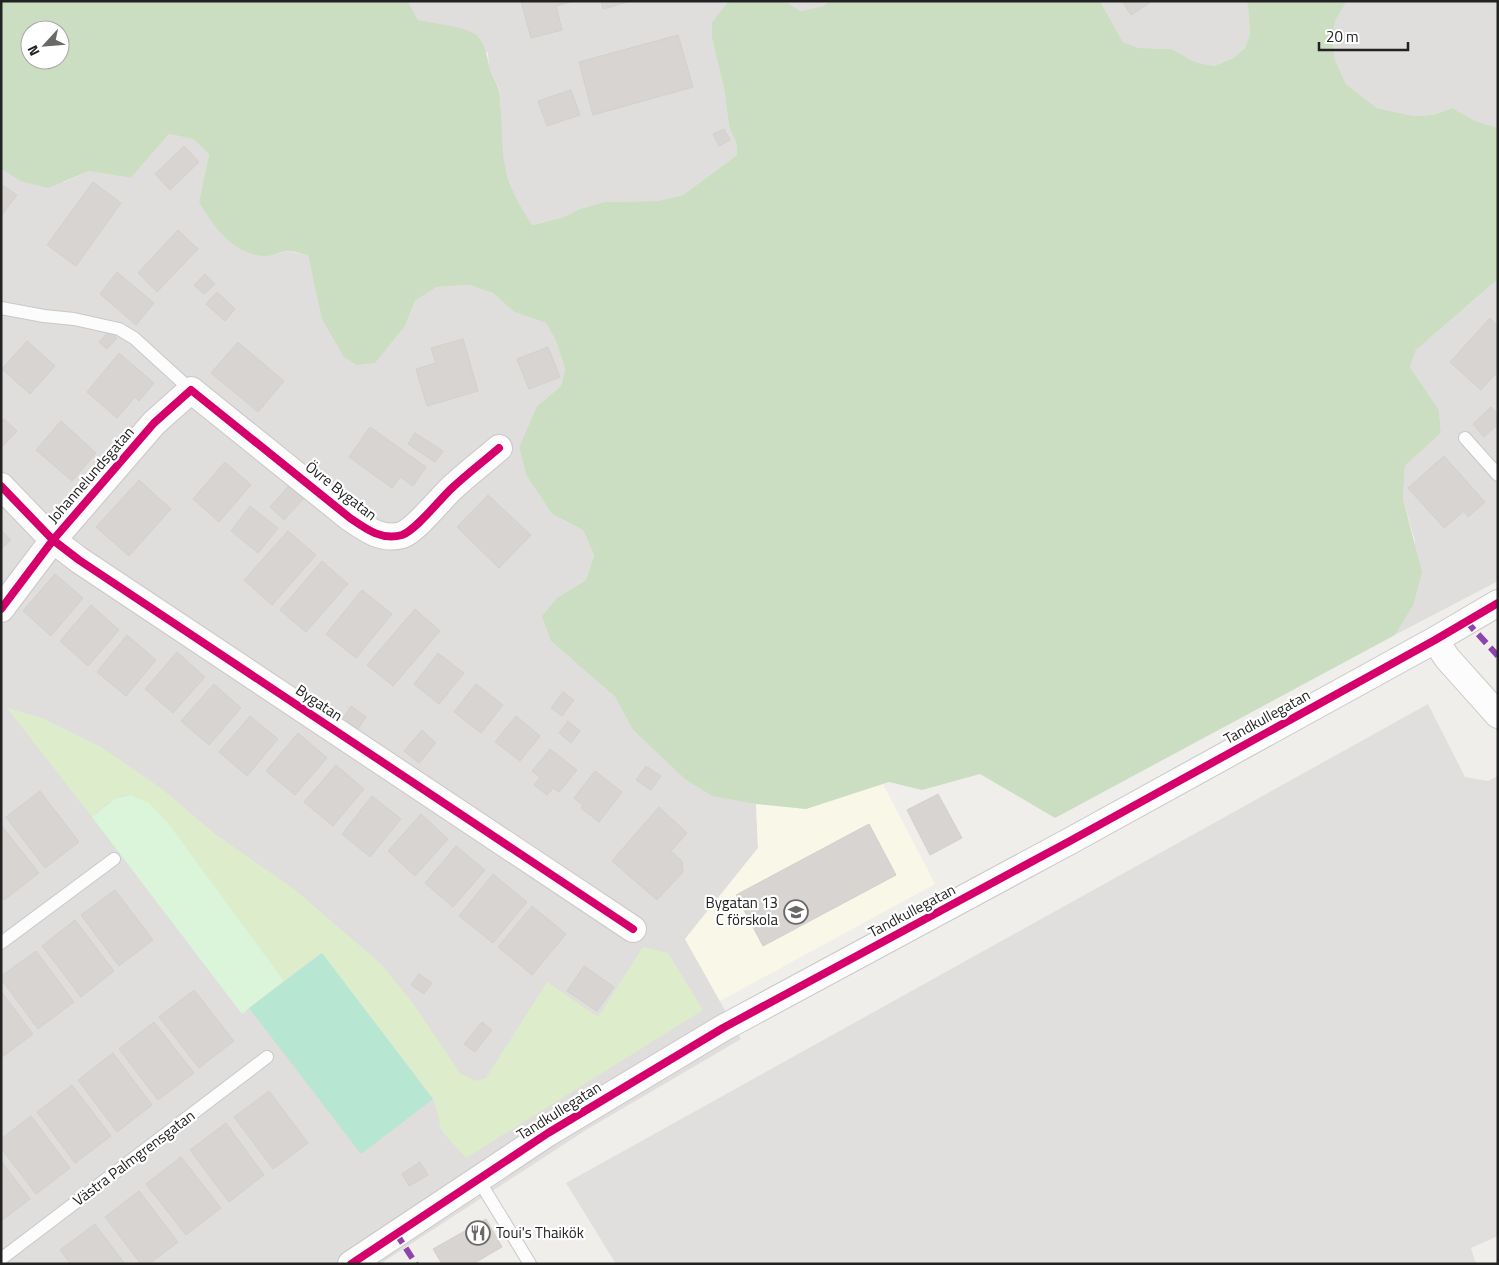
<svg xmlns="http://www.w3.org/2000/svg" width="1499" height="1265" font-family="'Titillium Web',sans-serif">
<rect width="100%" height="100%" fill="#f0eeeb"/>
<path fill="#dfdedc" d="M408,1H730L727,3L712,22V39L724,88L729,127L736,142L737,155L683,195L658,201L604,202L580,209L561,218L531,225L515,197L505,169L501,143V109L499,88L489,68L488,53L418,20Z
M785,1H830L823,6L801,11Z
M1100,1H1246L1248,6L1250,34L1245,48L1233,58L1214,66L1195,62L1172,49L1139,48L1123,42Z
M1347,1H1498V128L1476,121L1452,108L1433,115L1414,116L1377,108L1346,84L1335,60L1333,41L1335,21Z
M169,134L193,139L209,154L199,202L266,256L288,251L308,255L313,277L375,362L405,326L415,301L437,287L469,285L493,293L514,312L546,323L556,341L565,369L561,386L537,406L519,447L526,475L552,514L583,530L594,555L586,580L558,597L551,641L615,697L633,730L656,751L735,799L756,804L758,848L685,939L741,1039L586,1130L380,1264H1V169L20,181L64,182L89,171L131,178Z
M1498,279V581L1395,635L1413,606L1415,541L1403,499L1405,466L1441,433L1439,410L1410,367L1416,350Z"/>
<path fill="#f8f7e8" d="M883,784L935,884L720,1001L685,939L758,848L756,804L806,809Z"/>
<path fill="#ddeccb" d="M7,708L42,718L101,747L162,789L215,834L294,889L381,964L412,1002L460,1073L476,1081L486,1078L547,982L598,1017L643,947L668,953L703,1010L466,1158L441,1130L438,1114L433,1099L321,953L284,981L168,823C154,809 135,786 114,799C106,804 99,811 92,817Z"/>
<path fill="#cbdec1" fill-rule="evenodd" d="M1,1H408L418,20C431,23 467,27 476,35C485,43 487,56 489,66C491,75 497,82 499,91C503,116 500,141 505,166C509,187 520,207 532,225L561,218L580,209L604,202L658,201L683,195L737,155L736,142L729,127L724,88L712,39V22L727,3L730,1H785L801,11L823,6L830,1H1100L1123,42L1139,48L1172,49L1195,62L1214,66L1233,58L1245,48L1250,34L1248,6L1246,1H1347L1335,21L1333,41L1335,60L1346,84L1377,108L1414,116L1433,115L1452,108L1476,121L1498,128V279L1416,350L1410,367L1439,410L1441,433L1405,466L1403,499L1422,572L1413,606L1395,635L1055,818L980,774L922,790L889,782L806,809L756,804L712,796L685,779L633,730L615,697L551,641L542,616L558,597L586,580L594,555L583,530L552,514L526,475L519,447L537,406L561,386L565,369L556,341L546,323L514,312L493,293L469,285L437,287L415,301L405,326L375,363L357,365L344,357L322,319L308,255C302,254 295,251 289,251C281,251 273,256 266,256C233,255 214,227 199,202L209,154L193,139L169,134L131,178L89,171L48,188L20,181L1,169ZM30,30H60V60H30Z"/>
<path fill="#daf5da" d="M131,795L149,803L168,823L284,981L242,1014L92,817L116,798Z"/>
<path fill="#b7e6d2" d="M322,953L433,1099L361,1154L249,1008Z"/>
<path fill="#e0dfde" d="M1428,704L1465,777L1488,781L1498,776V1236L1471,1248L1476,1264H616L566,1183Z"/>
<path fill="#d7d4d2" stroke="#d3d0cc" d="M521,1H574L556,6L562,30L531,38Z
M601,1H631L603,9Z
M1122,1H1152L1131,15Z
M678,35L693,87L593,115L579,62Z
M571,90L580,115L547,126L538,101Z
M724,129L730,140L719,146L713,134Z
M184,146L199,162L170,190L155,174Z
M93,182L121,203L76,266L47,245Z
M1,184L17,195L1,216Z
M178,230L198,249L157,292L138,273Z
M117,272L154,303L136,325L100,294Z
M205,274L215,284L204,294L194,285Z
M217,292L235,309L225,321L206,304Z
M1490,318L1498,326V371L1481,390L1450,362Z
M109,331L117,338L107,349L99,342Z
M463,339L478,391L427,406L416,369L436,363L431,348Z
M27,341L55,366L30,394L2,369Z
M238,342L284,381L258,412L211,373Z
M548,347L560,377L529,389L517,359Z
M119,353L154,383L139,401L135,397L117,418L87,392Z
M1491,407L1498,414V424L1484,437L1473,424Z
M4,419L17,431L1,448V422Z
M61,421L96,453L72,481L36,450Z
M370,427L426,467L413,486L400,477L392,488L349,457Z
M415,433L443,451L435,462L408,444Z
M1444,456L1485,502L1468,517L1464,511L1444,528L1408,488Z
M225,462L251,485L219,522L193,499Z
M139,480L171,509L129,556L96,527Z
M291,483L306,496L284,520L270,507Z
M488,495L531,535L499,568L457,527Z
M250,506L278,528L258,553L231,531Z
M1,530L11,540L1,549Z
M288,531L316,555L272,605L244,580Z
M322,561L348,584L306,632L280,610Z
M55,574L83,598L51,636L23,611Z
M362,590L392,614L356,658L326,634Z
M91,605L119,630L88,666L60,641Z
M415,609L440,631L393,686L367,665Z
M127,635L156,660L126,696L97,672Z
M177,652L205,677L173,713L145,689Z
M438,653L464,673L439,704L414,684Z
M214,684L241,708L209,745L181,721Z
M476,684L503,705L481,733L454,712Z
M563,692L574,700L562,716L551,708Z
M351,706L366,717L358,729L343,718Z
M250,716L278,739L247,776L219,752Z
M516,716L540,736L520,761L495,742Z
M568,721L580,731L571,743L559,733Z
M422,730L436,743L419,763L404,751Z
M298,733L327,758L295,795L266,771Z
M550,749L577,770L559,792L553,788L547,795L534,785L540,777L532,771Z
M336,765L364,789L333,826L304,802Z
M646,766L661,776L651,790L636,780Z
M595,771L622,792L599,822L581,808L583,805L574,798Z
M40,791L79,842L45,868L6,817Z
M938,794L962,838L930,855L907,810Z
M372,796L401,819L370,857L342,834Z
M659,807L687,833L671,851L682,861L683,872L657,900L612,861Z
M421,814L448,839L415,876L388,851Z
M869,824L896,875L763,946L736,895Z
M1,825L39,873L4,900L1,896Z
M456,846L485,870L453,907L425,883Z
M493,874L527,902L493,943L459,916Z
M115,890L153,940L119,966L81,915Z
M532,906L566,934L532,975L498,947Z
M75,920L114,971L81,997L42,946Z
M36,951L74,1002L38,1029L1,979V976Z
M584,966L614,987L597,1011L567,991Z
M419,974L432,983L424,994L411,985Z
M194,990L234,1041L199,1068L159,1017Z
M1,991L33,1034L1,1058Z
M154,1022L194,1073L158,1100L119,1049Z
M482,1022L492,1030L475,1052L464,1044Z
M113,1053L152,1105L117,1132L78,1080Z
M72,1085L111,1136L75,1163L37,1112Z
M269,1091L308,1143L273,1169L234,1117Z
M31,1116L70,1168L36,1194L1,1148V1139Z
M226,1123L264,1175L229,1202L190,1150Z
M181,1157L221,1208L186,1235L146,1184Z
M1,1161L30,1199L1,1221Z
M420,1162L428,1175L409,1186L402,1174Z
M139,1191L178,1242L149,1264H141L105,1217Z
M486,1219L502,1247L473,1264H442L433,1249Z
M95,1224L125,1264H71L60,1250Z"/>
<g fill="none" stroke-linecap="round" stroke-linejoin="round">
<g stroke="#c9c8c7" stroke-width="14">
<path id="lane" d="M1,308L44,316L74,319L119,329L134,338L191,390
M1465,438L1498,475
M1,943L114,859
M478,1179L530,1264
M1,1259L267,1057"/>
</g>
<g stroke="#c9c8c7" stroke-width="28">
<path id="street" d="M1,486L53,540L79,560L633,929
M1,609L53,540L154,423L191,390L350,518C366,529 382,541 402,535C416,530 440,499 452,488C467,474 484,461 499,448
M1435,640L1447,658L1498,715
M351,1264L548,1133L723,1028L1070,841L1435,640L1498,603"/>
</g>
<use href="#lane" stroke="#fdfcfc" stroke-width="12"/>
<use href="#street" stroke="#fdfcfc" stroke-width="26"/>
<path stroke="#8e44ad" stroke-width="6" stroke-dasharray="12 6" stroke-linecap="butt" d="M1466,621L1498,656
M396,1233L416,1264"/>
<g stroke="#fff" stroke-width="11">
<path id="cycleway" d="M1,486L53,540L79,560L633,929
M1,609L53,540L154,423L191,390L350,518C366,529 382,541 402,535C416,530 440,499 452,488C467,474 484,461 499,448
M351,1264L548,1133L723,1028L1070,841L1435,640L1498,603"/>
</g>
<use href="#cycleway" stroke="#d6006c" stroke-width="8"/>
</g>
<defs>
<g id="school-ring" transform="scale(1.25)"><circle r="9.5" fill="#fff" stroke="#6a6968" stroke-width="1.5"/><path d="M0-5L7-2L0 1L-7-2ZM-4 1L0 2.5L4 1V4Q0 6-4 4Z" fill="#6a6968"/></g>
<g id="restaurant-ring" transform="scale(1.25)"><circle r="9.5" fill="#fff" stroke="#6a6968" stroke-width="1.5"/><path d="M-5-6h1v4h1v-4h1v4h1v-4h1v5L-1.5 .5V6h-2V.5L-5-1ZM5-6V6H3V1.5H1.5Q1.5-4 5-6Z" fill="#6a6968"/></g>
</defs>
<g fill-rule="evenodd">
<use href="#school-ring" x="796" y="912"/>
<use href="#restaurant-ring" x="478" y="1233"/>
</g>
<g text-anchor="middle" stroke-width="4.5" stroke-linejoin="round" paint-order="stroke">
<g font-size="15" fill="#222" stroke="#fff">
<text transform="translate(91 475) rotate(-49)" y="5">Johannelundsgatan</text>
<text transform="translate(341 491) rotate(38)" y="5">Övre Bygatan</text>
<text transform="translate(319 703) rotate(34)" y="5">Bygatan</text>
<text transform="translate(1267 717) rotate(-29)" y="5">Tandkullegatan</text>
<text transform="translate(912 911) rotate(-28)" y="5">Tandkullegatan</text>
<text transform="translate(559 1111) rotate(-32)" y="5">Tandkullegatan</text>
<text transform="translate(134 1158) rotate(-37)" y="5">Västra Palmgrensgatan</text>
</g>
<g font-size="15" fill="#222" stroke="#fff" text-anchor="end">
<text x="778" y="908">Bygatan 13<tspan x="778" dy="17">C förskola</tspan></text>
<text x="496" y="1238" text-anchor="start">Toui's Thaikök</text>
</g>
</g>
<rect width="1499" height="1265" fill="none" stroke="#222222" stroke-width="5"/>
<g transform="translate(45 45) rotate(244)"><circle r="24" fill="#ffffff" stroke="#a7a7a7"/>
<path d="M0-4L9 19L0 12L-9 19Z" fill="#6a6968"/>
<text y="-8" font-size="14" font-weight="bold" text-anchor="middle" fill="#222222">N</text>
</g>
<path d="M1319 42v8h89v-8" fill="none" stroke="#222222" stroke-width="2.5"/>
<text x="1326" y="42" font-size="15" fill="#222222" stroke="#ffffff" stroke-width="4" paint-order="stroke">20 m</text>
</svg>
